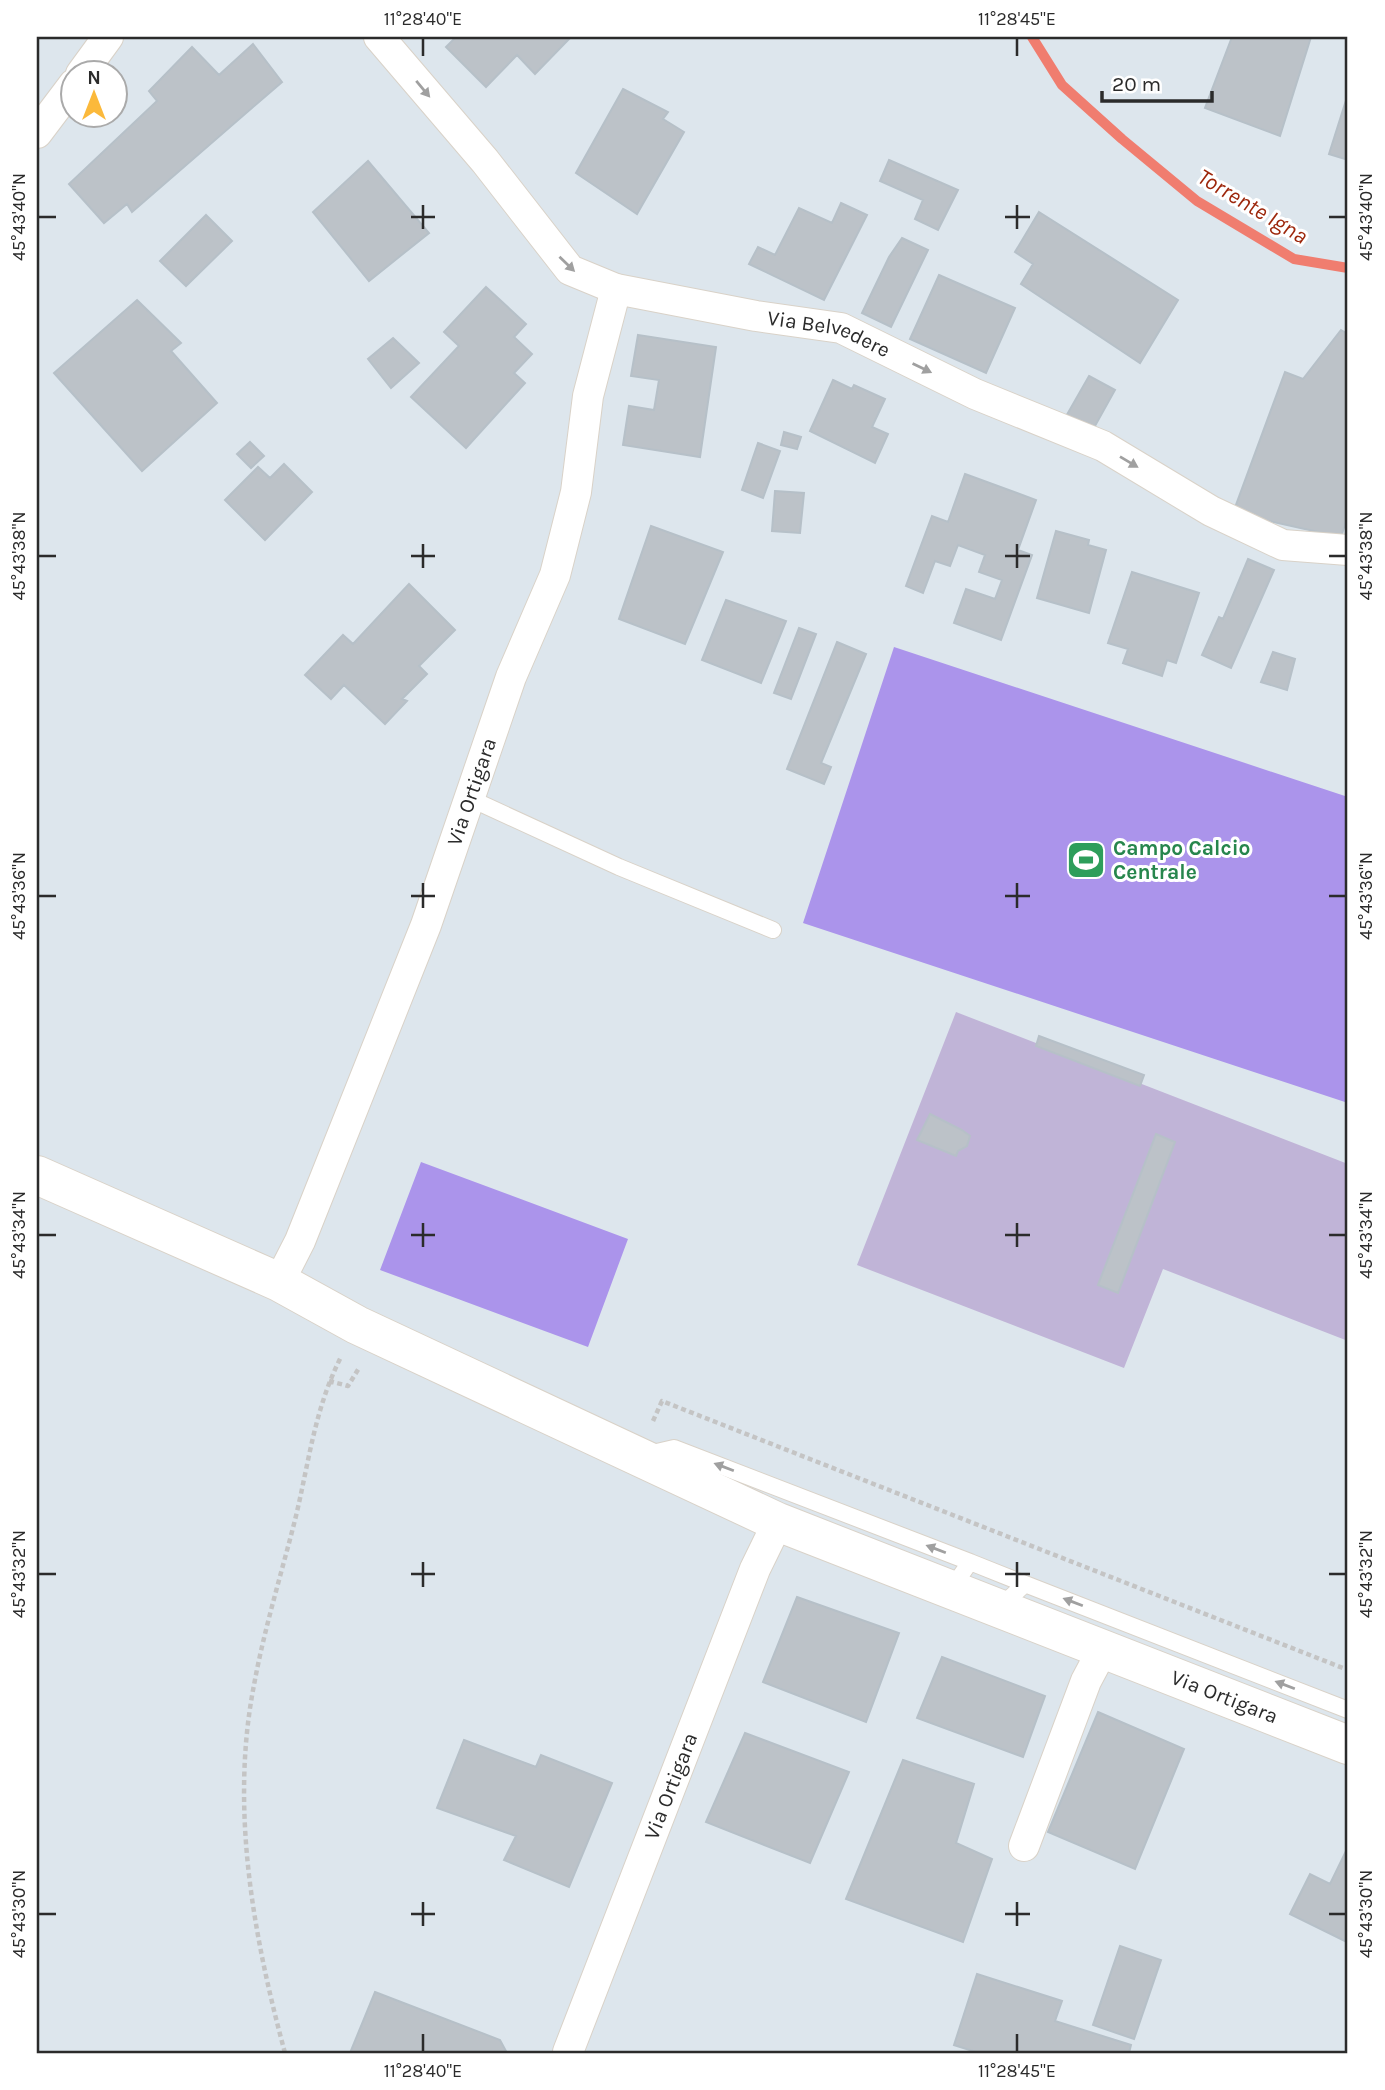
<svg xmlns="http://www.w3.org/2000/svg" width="1385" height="2090" font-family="Karla,sans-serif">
<rect width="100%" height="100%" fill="#dde6ed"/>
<path fill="#c0b4d7" d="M956,1012L1348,1164V1341L1163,1269L1124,1368L857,1265Z"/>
<path fill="#ab94eb" d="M894,647L1348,797V1103L803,923Z
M421,1162L628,1239L588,1347L380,1270Z"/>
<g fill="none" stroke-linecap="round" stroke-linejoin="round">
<path stroke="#f07d6f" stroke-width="10" d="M1032,37L1062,85L1122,139L1197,201L1294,259L1348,268"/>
</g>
<path fill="#bcc2c8" stroke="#b6c0c8" stroke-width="2" d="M456,37H571L535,74L517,55L486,87L446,47Z
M1232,37H1311L1280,136L1205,108Z
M253,44L282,82L132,212L127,204L104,223L69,184L157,101L149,91L192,47L219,75Z
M623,89L668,112L663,119L684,132L637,214L576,173Z
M1348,94V160L1329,154Z
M889,160L958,190L938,230L915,219L923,200L880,181Z
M368,161L429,233L369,281L313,212Z
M841,203L867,215L824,300L749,264L758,247L775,255L799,208L832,223Z
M1039,212L1178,300L1140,363L1021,284L1033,264L1015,252Z
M206,215L232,241L186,286L160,261Z
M902,238L928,250L891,327L862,313L889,257Z
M939,275L1015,308L986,373L910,339Z
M486,287L526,324L514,337L532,354L514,373L525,383L466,448L411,397L459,346L444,332Z
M137,300L181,343L171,351L217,403L142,471L54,373Z
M1341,330L1348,334V515L1341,537L1233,513L1285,372L1303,379Z
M638,335L716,347L700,457L623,445L629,406L654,410L659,380L631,376Z
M393,338L419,363L391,388L368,359Z
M1089,376L1115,390L1090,435L1064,420Z
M833,380L852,389L854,385L885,399L872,427L888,434L875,463L810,431Z
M784,432L801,437L797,449L781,445Z
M250,442L264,456L251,468L237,454Z
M758,443L780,451L763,498L742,490Z
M284,464L312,492L265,540L225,500L258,467L270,478Z
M965,474L1036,500L1018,550L1032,555L1001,640L954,623L966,589L995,599L1002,580L979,572L985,555L958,545L950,566L935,561L923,593L906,586L932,516L948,522Z
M775,491L804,493L800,533L772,531Z
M651,526L723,552L685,644L619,619Z
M1056,531L1089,540L1088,545L1106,550L1089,613L1037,598Z
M1248,559L1274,570L1231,668L1202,655L1219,617L1223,619Z
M1132,572L1199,593L1176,663L1167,660L1162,676L1123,663L1128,649L1108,643Z
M409,584L455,630L419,666L427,674L402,699L407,701L385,724L344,685L331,699L305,675L343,635L353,644Z
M726,600L786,621L761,683L702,660Z
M799,628L816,634L791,699L774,693Z
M837,642L866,654L821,763L831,767L824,784L787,769Z
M1273,652L1295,659L1287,690L1261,682Z
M1039,1036L1144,1075L1140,1086L1036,1046Z
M930,1114L962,1130L970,1136L967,1146L958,1151L956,1156L917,1140Z
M1156,1134L1175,1142L1118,1293L1098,1285Z
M797,1597L899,1633L866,1722L763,1682Z
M942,1657L1045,1696L1023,1757L917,1718Z
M1098,1712L1184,1749L1135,1869L1048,1832Z
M745,1733L849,1772L810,1863L706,1822Z
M464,1740L536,1767L541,1755L612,1783L569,1887L504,1860L516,1836L437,1808Z
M903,1760L974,1784L956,1843L992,1859L963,1942L846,1899Z
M1348,1847V1939L1347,1942L1290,1914L1310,1874L1330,1884Z
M1120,1946L1161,1960L1134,2039L1093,2025Z
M977,1974L1062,2001L1055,2021L1131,2045L1129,2053H979L954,2045Z
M375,1992L500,2040L507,2053H350Z"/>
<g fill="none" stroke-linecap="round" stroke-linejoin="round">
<g stroke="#d9d2c8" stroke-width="18">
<path id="lane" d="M469,798L619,867L773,930
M648,1454L674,1448L970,1562L952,1588
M970,1562L1025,1584
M1000,1607L1025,1584L1348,1710"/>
</g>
<g stroke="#d9d2c8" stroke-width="32">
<g id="street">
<path id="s1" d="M379,37L485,161L570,270L616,289L756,316L841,328L975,394L1103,446L1211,511L1283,545L1348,550"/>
<path d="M81,74L108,37"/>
<path d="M37,133L74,84"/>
<path id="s2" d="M279,1282L300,1241L426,925L511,677L555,575L576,492L588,396L616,289"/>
<path d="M1024,1846L1086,1681L1103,1649"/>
<path id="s3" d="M568,2052L755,1569L778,1522"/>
</g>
</g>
<g stroke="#d9d2c8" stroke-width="40">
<g id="secondary">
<path id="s4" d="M37,1175L279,1282L357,1325L778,1522L1348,1745"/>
</g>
</g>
<path stroke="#c4c4c4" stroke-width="4.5" stroke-dasharray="5 3.5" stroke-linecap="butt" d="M329,1381L348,1386L359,1368
M653,1421L662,1401L1348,1670
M285,2053C253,1935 230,1807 254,1685C264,1630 281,1575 295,1520C309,1463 314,1410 341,1357"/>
<use href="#lane" stroke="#fff" stroke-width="16"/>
<use href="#street" stroke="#fff" stroke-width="30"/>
<use href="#secondary" stroke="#fff" stroke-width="38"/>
</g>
<defs><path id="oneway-solid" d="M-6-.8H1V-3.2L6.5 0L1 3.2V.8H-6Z" transform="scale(1.75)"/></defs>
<g fill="#a0a0a0">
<use href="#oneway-solid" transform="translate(423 89) rotate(50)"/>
<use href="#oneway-solid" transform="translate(567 264) rotate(44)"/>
<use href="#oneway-solid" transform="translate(922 368) rotate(26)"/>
<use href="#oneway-solid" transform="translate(1129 462) rotate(31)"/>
<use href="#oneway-solid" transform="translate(724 1467) rotate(-159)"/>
<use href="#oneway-solid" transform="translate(936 1549) rotate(-159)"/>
<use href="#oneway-solid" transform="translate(1073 1602) rotate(-159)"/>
<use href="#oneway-solid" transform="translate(1285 1685) rotate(-159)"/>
</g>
<path fill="none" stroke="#2b2b2b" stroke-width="2.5" d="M423,38V56M1017,38V56M423,205V229M1017,205V229M38,217H56M411,217H435M1005,217H1030M1329,217H1346M423,544V568M1017,544V568M38,556H56M411,556H435M1005,556H1030M1329,556H1346M423,883V908M1017,883V908M38,896H56M411,896H435M1005,896H1030M1329,896H1346M423,1223V1247M1017,1223V1247M38,1235H56M411,1235H435M1005,1235H1030M1329,1235H1346M423,1562V1587M1017,1562V1587M38,1574H56M411,1574H435M1005,1574H1030M1329,1574H1346M423,1902V1926M1017,1902V1926M38,1914H56M411,1914H435M1005,1914H1030M1329,1914H1346M423,2034V2052M1017,2034V2052"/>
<defs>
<g id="stadium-square" transform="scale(2.0125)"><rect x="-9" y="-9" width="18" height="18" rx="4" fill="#2e9e5b" stroke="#fff"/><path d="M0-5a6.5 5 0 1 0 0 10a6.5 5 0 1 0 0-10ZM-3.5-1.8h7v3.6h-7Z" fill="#fff"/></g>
</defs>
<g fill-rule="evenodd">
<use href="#stadium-square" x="1086" y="860"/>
</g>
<g text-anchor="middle" stroke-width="6" stroke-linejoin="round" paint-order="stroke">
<g font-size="21" fill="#2b2b2b" stroke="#fff">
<text dy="7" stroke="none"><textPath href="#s1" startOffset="569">Via Belvedere</textPath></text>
<text dy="7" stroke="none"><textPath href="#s2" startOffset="527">Via Ortigara</textPath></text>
<text dy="7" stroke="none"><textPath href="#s4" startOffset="1298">Via Ortigara</textPath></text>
<text dy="7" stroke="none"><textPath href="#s3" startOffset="285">Via Ortigara</textPath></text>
</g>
<g font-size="21" font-weight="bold" fill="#27864d" stroke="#fff" text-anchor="start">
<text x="1113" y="855">Campo Calcio<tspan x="1113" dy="24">Centrale</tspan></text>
</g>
<g font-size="23" font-style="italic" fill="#9d270c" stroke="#fff">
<text transform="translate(1253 206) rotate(31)" y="8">Torrente Igna</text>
</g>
</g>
<rect width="1385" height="2090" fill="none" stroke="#ffffff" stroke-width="77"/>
<g transform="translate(94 94)"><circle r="33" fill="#ffffff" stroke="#aaaaaa" stroke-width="2"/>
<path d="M0-5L12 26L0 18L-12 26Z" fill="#fbb93b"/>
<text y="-10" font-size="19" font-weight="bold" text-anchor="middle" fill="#2b2b2b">N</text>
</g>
<path d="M1102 91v10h110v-10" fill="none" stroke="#2b2b2b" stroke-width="3.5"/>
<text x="1112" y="91" font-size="21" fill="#2b2b2b" stroke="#ffffff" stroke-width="5" paint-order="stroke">20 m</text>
<rect x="38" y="38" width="1308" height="2014" fill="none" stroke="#2b2b2b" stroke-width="2.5"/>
<g font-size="18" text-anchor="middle" fill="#2b2b2b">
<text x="423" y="25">11°28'40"E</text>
<text x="1017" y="25">11°28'45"E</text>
<text transform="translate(19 217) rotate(-90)" y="6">45°43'40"N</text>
<text transform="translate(1366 217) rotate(-90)" y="6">45°43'40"N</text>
<text transform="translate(19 556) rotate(-90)" y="6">45°43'38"N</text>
<text transform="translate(1366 556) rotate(-90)" y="6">45°43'38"N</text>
<text transform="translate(19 896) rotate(-90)" y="6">45°43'36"N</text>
<text transform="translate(1366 896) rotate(-90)" y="6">45°43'36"N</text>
<text transform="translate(19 1235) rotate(-90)" y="6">45°43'34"N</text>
<text transform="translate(1366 1235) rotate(-90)" y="6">45°43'34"N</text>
<text transform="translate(19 1574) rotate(-90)" y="6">45°43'32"N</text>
<text transform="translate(1366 1574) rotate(-90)" y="6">45°43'32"N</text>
<text transform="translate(19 1914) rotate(-90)" y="6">45°43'30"N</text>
<text transform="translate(1366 1914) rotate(-90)" y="6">45°43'30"N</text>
<text x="423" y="2077">11°28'40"E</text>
<text x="1017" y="2077">11°28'45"E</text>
</g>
</svg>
